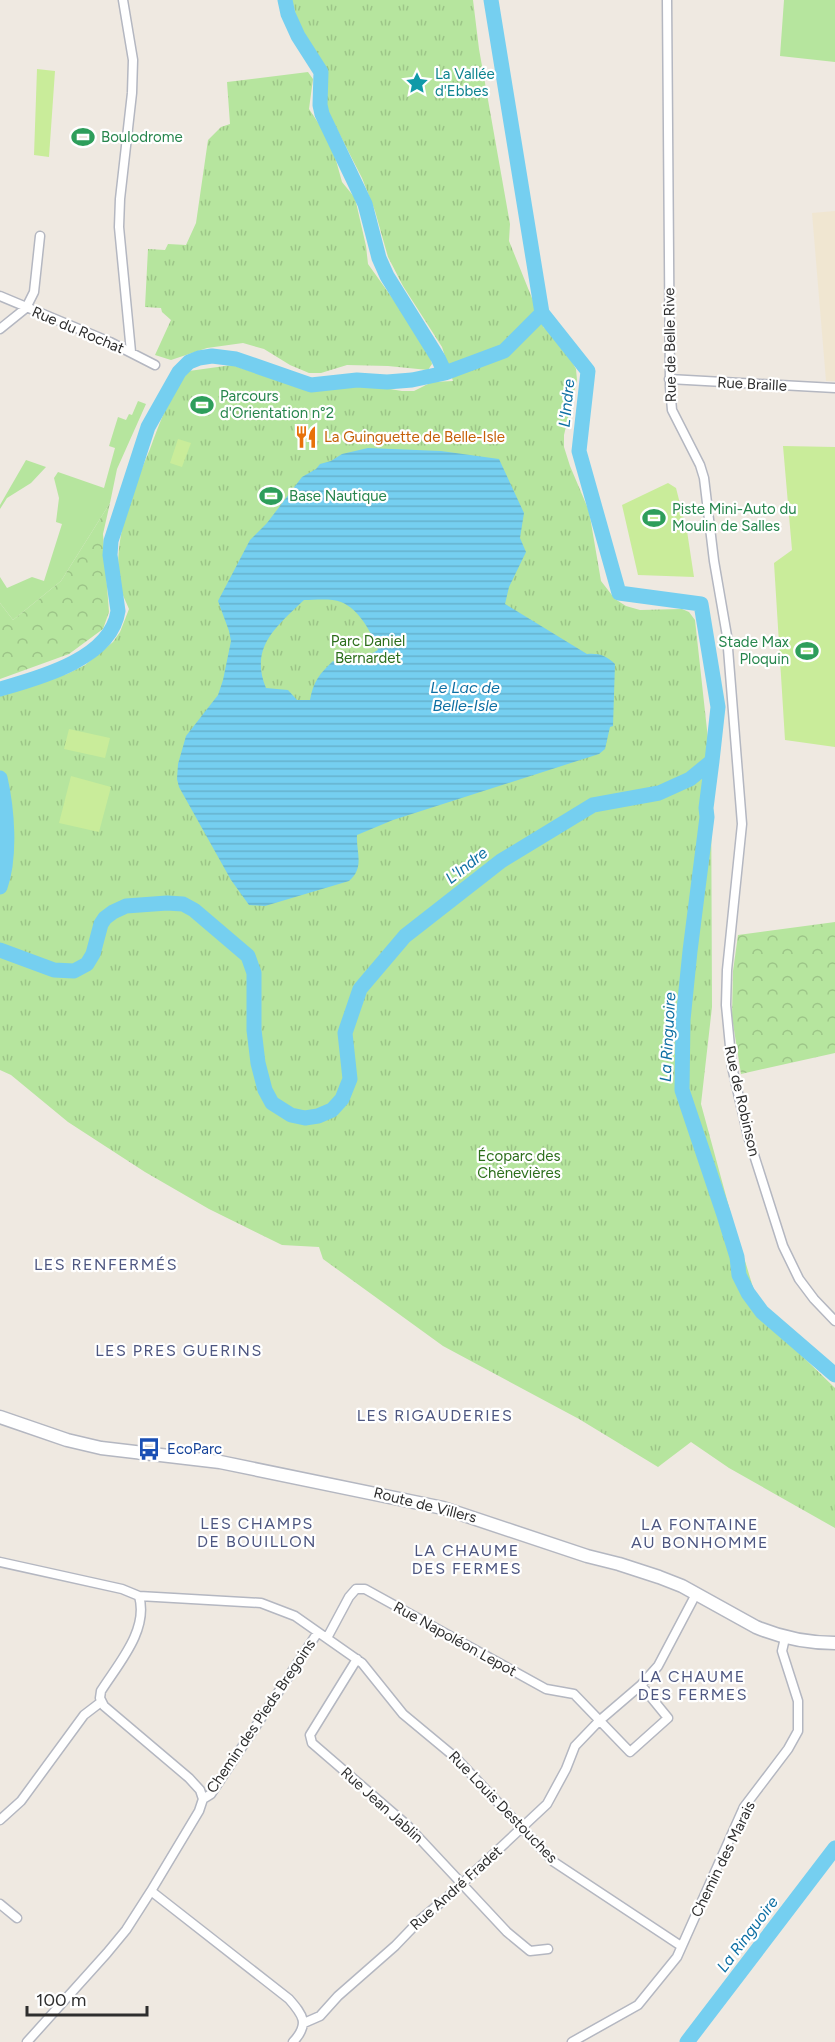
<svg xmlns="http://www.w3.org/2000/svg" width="835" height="2042" font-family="Figtree,sans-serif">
<defs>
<pattern id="forest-crowns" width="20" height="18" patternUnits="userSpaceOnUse" patternTransform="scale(1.5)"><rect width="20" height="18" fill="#b6e59e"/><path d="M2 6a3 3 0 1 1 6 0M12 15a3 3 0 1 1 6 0" fill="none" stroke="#9dc588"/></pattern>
<pattern id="park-tufts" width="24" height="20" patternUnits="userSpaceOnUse" patternTransform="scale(1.5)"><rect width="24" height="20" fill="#b6e59e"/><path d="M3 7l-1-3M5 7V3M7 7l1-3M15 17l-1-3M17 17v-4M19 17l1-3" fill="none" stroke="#9dc588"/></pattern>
<pattern id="water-rules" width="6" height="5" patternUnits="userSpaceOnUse" patternTransform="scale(1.5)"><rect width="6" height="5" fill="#75cff0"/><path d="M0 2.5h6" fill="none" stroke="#66b2ce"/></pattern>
</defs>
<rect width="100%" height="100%" fill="#efe9e1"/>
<path fill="#f0e6d1" d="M835,211V381H826L812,213Z"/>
<path fill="#b6e59e" d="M784,0H835V62L780,56Z
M138,401L146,404L117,469L110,503L61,581L13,620L0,603V577L7,588L32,577L44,581L62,524L56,522L59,498L54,478L58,472L104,488L115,448L109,446L118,417L126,420L129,414L132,415Z
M26,460L46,467L31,483L7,498L0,509V505Z"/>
<path fill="url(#forest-crowns)" d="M110,503L103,534L109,612L103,629L69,654L0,679V603L13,620L61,581Z
M835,922V1053L741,1074L732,1017L733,971L738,935Z"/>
<path fill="url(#park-tufts)" d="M292,0H473L479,49L510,224L509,241L544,328L550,329L557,335L576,369L577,380L564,435V447L570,466L589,511L601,581L615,599L626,606L640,610L682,609L689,612L695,620L709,748L706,758L711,768L712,1007L701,1104L732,1218L762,1317L835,1388V1528L729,1468L691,1442L658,1467L579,1419L443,1346L323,1259L319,1247L282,1245L209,1209L145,1172L68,1122L11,1075L0,1070V691L67,674L85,665L113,642L120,632L129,609C126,602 122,594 120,587C112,539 132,492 150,449C160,422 170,393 189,371L232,365L309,391L366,385L402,391H414L432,382L453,381L442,347L403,286L388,257L375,211L362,178L324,104L326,85L323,67L307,49L299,28Z
M308,72L313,79L309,109L331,142L342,182L355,198L366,246L368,264L418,334L430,356L432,364L428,370L388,366L347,365L321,373H309L290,365L264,349L243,343L207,348L171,360L155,355L171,320L162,312L161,308L145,307L148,249L165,250L168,244L186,245L196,223L208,140L221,127L230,124L227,82Z"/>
<path fill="#c9ec9a" d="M37,69L55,71L49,157L34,155Z
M178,439L191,443L182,467L170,463Z
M783,446L835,447V747L785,740L774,563L792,550Z
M668,483L676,488L687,531L694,577L638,575L622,505Z
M69,729L110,738L105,758L64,749Z
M71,776L111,787L99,832L59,823Z"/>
<path fill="url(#water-rules)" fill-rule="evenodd" d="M368,448L441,451L499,459L524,513L520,538L526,552L509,587L505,604L587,654C599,653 607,656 615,664L613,726L610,727L605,749L599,754L393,820L357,835C356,853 365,867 349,881L265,906L249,905L231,880L179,787L177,779L178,764L186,736L218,695L223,680L231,641L229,631L218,601L250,540L267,523L302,477L316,469L320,464L331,461L342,454ZM304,600C315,600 331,598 341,602C359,609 372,633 378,650L360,660L338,665L333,661C320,673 313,682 310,700H297L288,690L266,688C249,647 277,626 304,600Z"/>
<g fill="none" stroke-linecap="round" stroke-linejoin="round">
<path stroke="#75cff0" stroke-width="15" d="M445,373L504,351L542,313
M0,689C39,678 111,659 118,611L110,555L111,541L148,427L179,372L189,362L199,358L212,356L236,359L311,385L357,380L387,382L412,380L445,373L438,358L387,276L379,258L365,204L322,114L320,105L321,72L298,36L288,14L285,0
M712,761L706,808L707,817L690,951L683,1020L682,1090L724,1215L737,1257L739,1275L748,1293L762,1312L835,1375
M0,778C7,809 11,856 0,887
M0,950L54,970L74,971L87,964L93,954L101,924L105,918L113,912L126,906L167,903L183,904L194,910L248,956L254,973V1030L258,1063L265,1090L272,1103L291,1115L305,1118L318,1116L332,1110L342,1099L350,1079L345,1033L360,989L405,936L501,861L593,805L659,793L690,779L712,761L718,707L701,604L619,593L579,451L588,371L542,313L491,0
M687,2042L835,1848"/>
<g stroke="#b4b7c1" stroke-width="11">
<path id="minor" d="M123,0L133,60L132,93L120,199L119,227L131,352
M667,0L670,387L672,410L700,465L704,478L714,561L727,636L742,824L727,970L726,1005L732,1067L748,1136L783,1246L799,1279L814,1299L835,1321
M0,296L110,342L155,365
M0,329L26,308L34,292L40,236
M669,379L835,388
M0,1562L122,1589L139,1596L261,1603L295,1616L362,1663L403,1714L456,1758L554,1862L681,1946
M139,1596C149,1630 118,1664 101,1691L100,1698L104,1706L189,1778L200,1790L203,1799L199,1811L151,1891L289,1999C303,2015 310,2024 293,2042
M327,1638L349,1597L356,1589H365L546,1689L574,1694L630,1752L668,1718L641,1685
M357,1659L310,1735L312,1743L407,1825L507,1932L530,1951L548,1949
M203,1799L211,1794L318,1632
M0,1820L21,1801L84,1715L101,1702
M0,1904L17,1918
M304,2023L320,2016L338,1996L395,1946L420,1920L452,1893L547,1804L566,1769L575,1746L599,1721L641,1685L658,1666L696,1594
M27,2042L107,1953L126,1930L151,1891
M572,2042L638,2005L677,1957L744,1807L788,1749L798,1731V1701L782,1651L785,1638"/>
</g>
<g stroke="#b4b7c1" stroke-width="15">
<path id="secondary" d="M0,1417L67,1440L101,1448L220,1462L443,1508L587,1556L619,1564L659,1577L682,1586L756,1627C782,1638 807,1643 835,1643"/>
</g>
<use href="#minor" stroke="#fff" stroke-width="8"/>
<use href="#secondary" stroke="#fff" stroke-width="12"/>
</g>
<defs>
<g id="sight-bare" transform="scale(1.8)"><path d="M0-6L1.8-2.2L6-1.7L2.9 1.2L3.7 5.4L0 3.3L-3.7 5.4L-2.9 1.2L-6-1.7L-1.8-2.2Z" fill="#0f9aa8" stroke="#fff" stroke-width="2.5" paint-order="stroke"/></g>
<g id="stadium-bare" transform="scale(1.8)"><path d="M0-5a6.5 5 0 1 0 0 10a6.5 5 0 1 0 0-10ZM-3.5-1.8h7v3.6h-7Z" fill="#2e9e5b" stroke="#fff" stroke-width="2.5" paint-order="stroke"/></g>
<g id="restaurant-bare" transform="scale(1.8)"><path d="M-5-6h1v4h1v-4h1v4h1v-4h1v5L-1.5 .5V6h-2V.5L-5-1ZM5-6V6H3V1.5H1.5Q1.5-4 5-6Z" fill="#e8710a" stroke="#fff" stroke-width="2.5" paint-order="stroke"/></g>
<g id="bus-bare" transform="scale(1.8)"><path d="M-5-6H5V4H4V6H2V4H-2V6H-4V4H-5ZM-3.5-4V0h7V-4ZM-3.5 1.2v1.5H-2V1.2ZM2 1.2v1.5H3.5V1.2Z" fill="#1a4fb4" stroke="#fff" stroke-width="2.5" paint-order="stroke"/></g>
</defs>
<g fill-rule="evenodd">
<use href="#sight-bare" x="417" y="83"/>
<use href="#stadium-bare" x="83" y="137"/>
<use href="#stadium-bare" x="202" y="405"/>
<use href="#restaurant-bare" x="306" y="437"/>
<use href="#stadium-bare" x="271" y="496"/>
<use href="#stadium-bare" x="654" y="518"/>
<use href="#stadium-bare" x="807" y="651"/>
<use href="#bus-bare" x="149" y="1449"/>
</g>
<g text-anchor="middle" stroke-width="4.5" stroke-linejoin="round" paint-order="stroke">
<g font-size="15" fill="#0d838f" stroke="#fff" text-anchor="start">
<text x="435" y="79">La Vallée<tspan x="435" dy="17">d'Ebbes</tspan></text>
</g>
<g font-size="15" fill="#27864d" stroke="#fff" text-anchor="start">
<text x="101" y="142">Boulodrome</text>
<text x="220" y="401">Parcours<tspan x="220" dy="17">d'Orientation n°2</tspan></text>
<text x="289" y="501">Base Nautique</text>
<text x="672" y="514">Piste Mini-Auto du<tspan x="672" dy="17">Moulin de Salles</tspan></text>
<text x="789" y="647" text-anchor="end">Stade Max<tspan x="789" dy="17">Ploquin</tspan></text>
</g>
<g font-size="15" fill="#2e2e2e" stroke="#fff">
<text transform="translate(78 330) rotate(23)" y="5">Rue du Rochat</text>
<text transform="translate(670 345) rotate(-91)" y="5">Rue de Belle Rive</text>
<text transform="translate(752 384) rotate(3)" y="5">Rue Braille</text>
<text transform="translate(742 1101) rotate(77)" y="5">Rue de Robinson</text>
<text transform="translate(425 1505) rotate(14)" y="5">Route de Villers</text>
<text transform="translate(455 1639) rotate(29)" y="5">Rue Napoléon Lepot</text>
<text transform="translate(261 1716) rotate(-56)" y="5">Chemin des Pieds Bregoins</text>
<text transform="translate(382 1805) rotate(42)" y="5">Rue Jean Jablin</text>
<text transform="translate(503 1807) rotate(46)" y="5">Rue Louis Destouches</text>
<text transform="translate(723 1859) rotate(-64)" y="5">Chemin des Marais</text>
<text transform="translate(456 1888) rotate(-42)" y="5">Rue André Fradet</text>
</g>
<g font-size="15" fill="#c56008" stroke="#fff" text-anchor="start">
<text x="324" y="442">La Guinguette de Belle-Isle</text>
</g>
<g font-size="15" fill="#2c6e1b" stroke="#fff">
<text x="368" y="646">Parc Daniel<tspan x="368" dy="17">Bernardet</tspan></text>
<text x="519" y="1161">Écoparc des<tspan x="519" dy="17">Chènevières</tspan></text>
</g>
<g font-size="15" fill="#164399" stroke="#fff" text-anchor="start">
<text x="167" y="1454">EcoParc</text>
</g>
<g font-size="16" font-style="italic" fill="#0d6fa3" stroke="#fff">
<text transform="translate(566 403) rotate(-84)" y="6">L'Indre</text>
<text x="465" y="693">Le Lac de<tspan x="465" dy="18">Belle-Isle</tspan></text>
<text transform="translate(466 865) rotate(-38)" y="6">L'Indre</text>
<text transform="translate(667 1037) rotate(-87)" y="6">La Ringuoire</text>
<text transform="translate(747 1934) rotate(-53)" y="6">La Ringuoire</text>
</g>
<g font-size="16" letter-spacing="1.5" fill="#4d5680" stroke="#fff">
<text x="106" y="1270">LES RENFERMÉS</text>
<text x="179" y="1356">LES PRES GUERINS</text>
<text x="435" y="1421">LES RIGAUDERIES</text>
<text x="257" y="1529">LES CHAMPS<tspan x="257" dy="18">DE BOUILLON</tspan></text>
<text x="700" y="1530">LA FONTAINE<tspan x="700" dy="18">AU BONHOMME</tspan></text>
<text x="467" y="1556">LA CHAUME<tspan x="467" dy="18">DES FERMES</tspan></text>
<text x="693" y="1682">LA CHAUME<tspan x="693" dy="18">DES FERMES</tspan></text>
</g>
</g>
<path d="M27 2006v9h120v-9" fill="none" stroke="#2e2e2e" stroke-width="3"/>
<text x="36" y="2006" font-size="18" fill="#2e2e2e" stroke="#ffffff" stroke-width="4.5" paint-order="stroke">100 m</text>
</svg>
